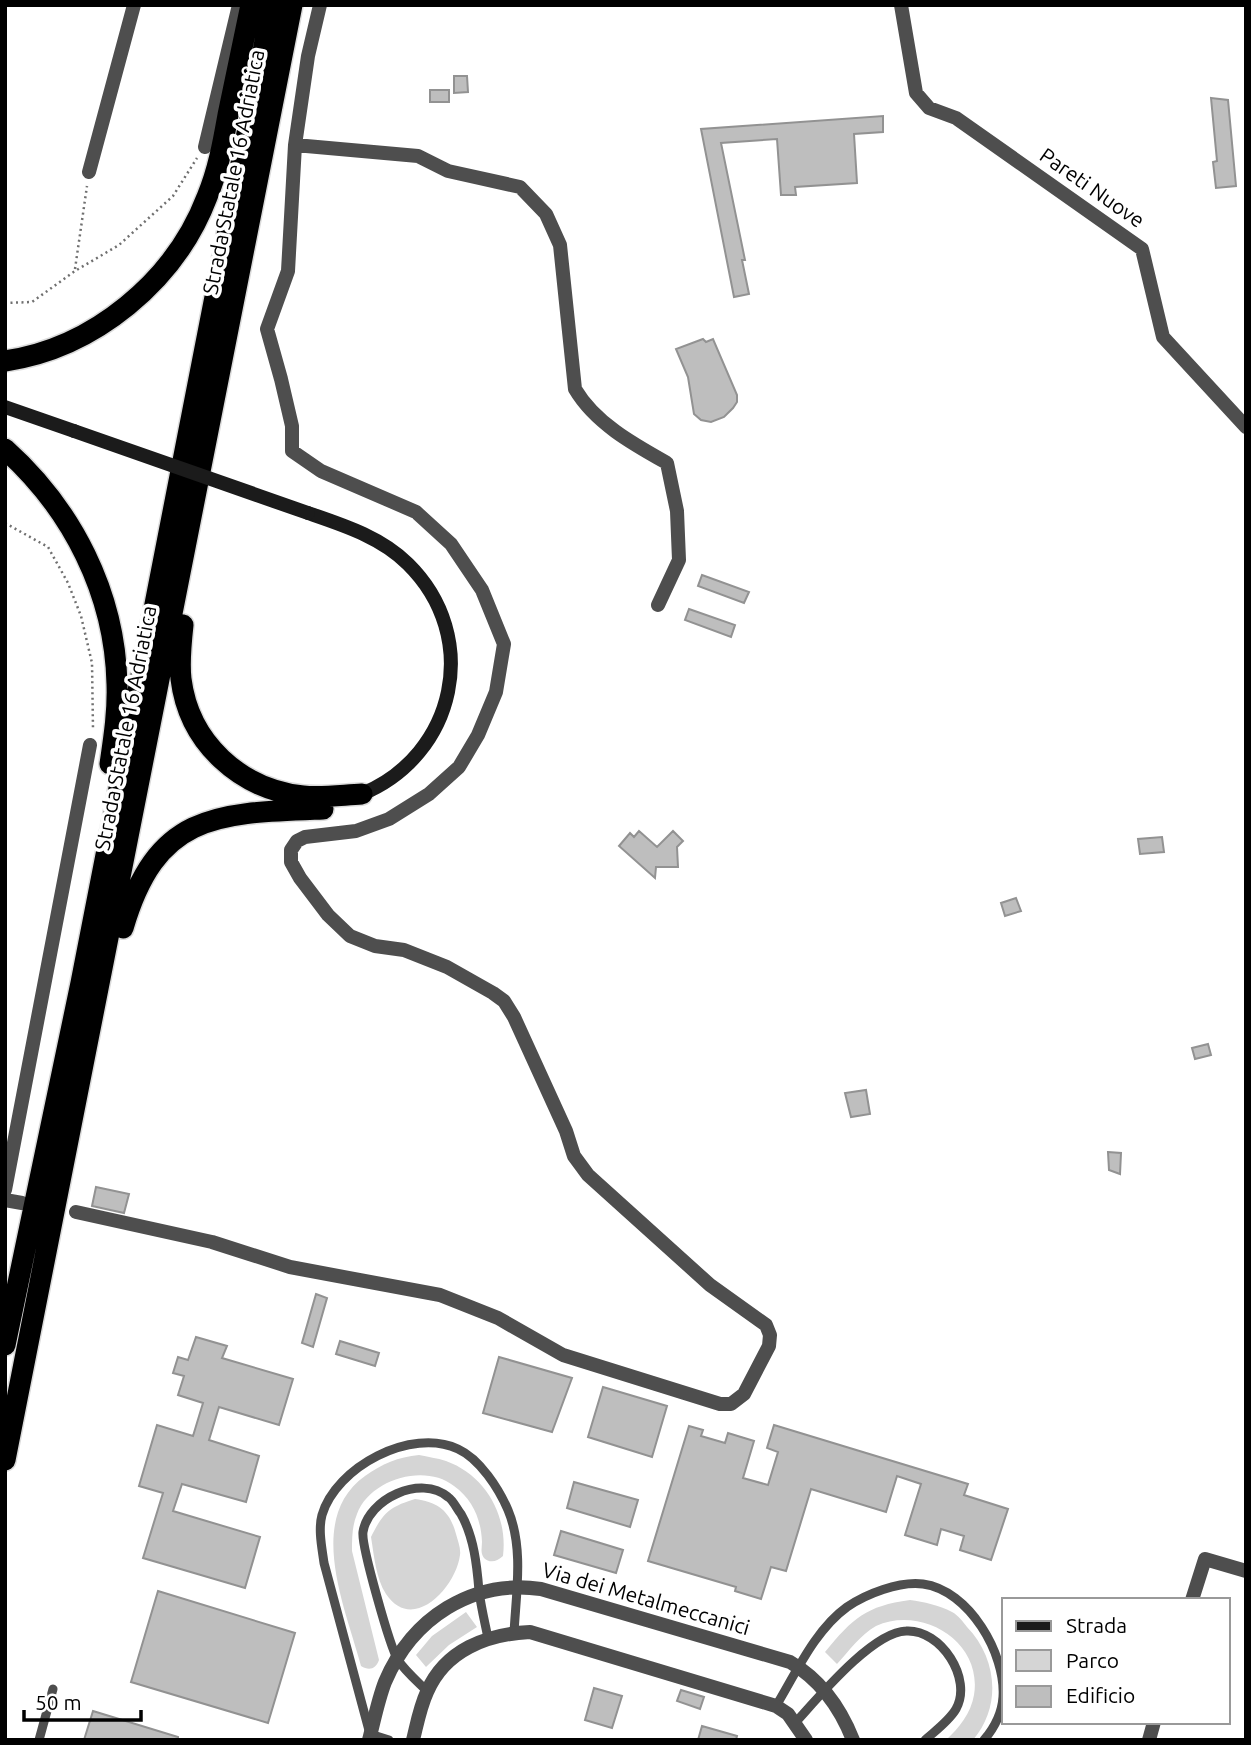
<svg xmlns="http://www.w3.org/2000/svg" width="1251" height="1745" font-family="Ubuntu,sans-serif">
<rect width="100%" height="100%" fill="#fff"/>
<path fill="#d5d5d5" d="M419,1455C428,1457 437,1458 446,1461C485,1475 508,1515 503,1556C498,1561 490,1564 484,1558C480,1553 482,1547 482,1542C481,1519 473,1500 454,1486C425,1463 370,1479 357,1514C352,1526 352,1538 352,1551L379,1660C376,1669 369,1671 361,1666C346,1609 305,1519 365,1476C382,1464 398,1457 419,1455Z
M415,1499C438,1502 450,1511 456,1534C458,1541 461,1549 460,1555C456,1587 413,1634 386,1594C376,1579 374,1555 371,1537C383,1513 389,1507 415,1499Z
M910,1600C924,1602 939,1605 952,1612C958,1615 963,1622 967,1627C997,1658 1002,1706 973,1740H946C959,1728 971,1713 974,1695C983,1641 921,1605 876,1626C861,1634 848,1652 837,1664L825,1652C853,1618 866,1606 910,1600Z
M466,1612L477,1627L449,1645L426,1667L416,1655L432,1636Z"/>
<path fill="#bebebe" stroke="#929292" stroke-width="2" d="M454,76H467L468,92L454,93Z
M430,90H449V102H430Z
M1211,98L1228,100L1236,186L1216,188L1213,162L1217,161Z
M883,116V132L854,134L857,183L795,187L796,195H781L777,139L721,143L745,260H742L749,294L734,297L701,129Z
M703,339L706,342L713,339L737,395V402L733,408L724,417L711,422L701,420L694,414L688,377L676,349Z
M702,575L749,592L744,603L698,586Z
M689,609L735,625L731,637L685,620Z
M639,831L657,847L673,831L683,841L677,847L678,867H656L655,878L619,846L630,833L634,837Z
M1162,837L1164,852L1140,854L1138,839Z
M1016,898L1021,911L1005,916L1001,903Z
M1208,1044L1211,1055L1195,1059L1192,1048Z
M866,1090L870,1114L851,1117L845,1093Z
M1108,1152L1121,1153L1120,1174L1109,1170Z
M96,1187L129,1194L124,1213L92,1206Z
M316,1294L327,1298L313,1347L302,1343Z
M196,1337L227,1346L222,1358L293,1379L279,1425L219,1407L209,1440L259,1456L246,1502L182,1484L173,1511L260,1537L245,1588L143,1558L163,1493L139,1486L157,1425L193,1436L203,1403L178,1395L184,1376L173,1373L178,1357L188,1360Z
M340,1341L379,1353L375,1366L336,1354Z
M499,1357L572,1378L552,1432L483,1413Z
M603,1387L667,1406L652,1457L588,1437Z
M774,1425L968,1484L964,1495L1008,1509L991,1560L960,1550L964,1536L941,1529L937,1545L905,1535L921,1484L897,1476L886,1512L811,1489L786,1571L771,1567L761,1599L735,1591L736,1587L648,1561L689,1426L703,1430L701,1436L725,1443L728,1433L754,1441L743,1478L768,1485L778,1452L767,1448Z
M574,1482L638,1500L630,1527L567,1508Z
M561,1531L623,1550L616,1573L554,1555Z
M158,1591L295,1633L268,1723L131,1682Z
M594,1688L622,1696L612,1728L585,1720Z
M681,1690L704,1697L700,1709L677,1701Z
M93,1711L178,1737V1740H84Z
M702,1726L737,1736L736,1740H698Z"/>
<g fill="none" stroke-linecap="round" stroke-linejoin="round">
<g stroke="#dbdbdb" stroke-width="24">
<path id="highway" d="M5,361C94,348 175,281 207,197C218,171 223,143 228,115C236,78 243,42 251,5
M5,449C72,509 115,593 117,684C118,711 114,737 110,764
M183,625C181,643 179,661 181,679C189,743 240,789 303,796C322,798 342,795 362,794
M123,928C157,812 217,813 323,809
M5,1345L81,983L272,5
M5,1460L292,5"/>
</g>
<path stroke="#707070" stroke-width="2.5" stroke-dasharray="2 3.5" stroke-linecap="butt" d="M75,269L87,186
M5,303L32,302L75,271L119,245L173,196L197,158
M5,523L48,547L68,583L81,616L92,663L93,729"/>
<path stroke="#4e4e4e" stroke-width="9" d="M427,1691C418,1682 405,1671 398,1660C390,1647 361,1545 363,1532C368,1499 421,1474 448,1497C453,1500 457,1509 461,1514C474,1537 477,1566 479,1591C481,1607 485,1623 488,1638
M776,1706C796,1673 815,1630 847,1607C866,1594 899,1581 923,1584C969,1590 1006,1654 1003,1697C1002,1713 995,1727 984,1740
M795,1723C817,1699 872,1632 906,1631C941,1629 973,1679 956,1709C949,1721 935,1731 925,1740
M39,1740L53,1689
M389,1740L370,1734L324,1563C322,1548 318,1530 322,1515C336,1467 411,1427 458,1449C480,1459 499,1489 508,1510C524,1548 516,1594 514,1633"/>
<path stroke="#4e4e4e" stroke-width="14" d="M901,5L916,93L929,108L956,118L1142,249L1163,337L1246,427
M295,145L418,156L448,171L520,187L546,214L560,245L575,389C595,423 633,444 667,463L677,511L679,560L658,605
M205,147L239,5
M89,172L134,5
M5,1190L90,745
M5,1200L22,1203
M76,1212L212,1242L290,1267L440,1295L498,1318L563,1355L720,1404H731L744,1394L769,1346L770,1335L766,1325L710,1285L588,1175L574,1156L566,1131L514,1017L504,1001L493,993L447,967L404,950L375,946L350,936L328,915L300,878L291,862V850L297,841L305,837L356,831L389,819L429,794L459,767L478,735L496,692L504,644L482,590L451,544L416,512L321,471L292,451V426L281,379L267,329L288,271L295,145L308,56L320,5
M1192,1600L1205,1559L1246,1571
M369,1740C374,1721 378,1700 385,1682C412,1618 472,1579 541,1589L790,1662C821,1680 840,1707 853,1740
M413,1740C417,1724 420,1707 427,1692C445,1650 487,1634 530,1632L776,1706L788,1714L806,1740
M1149,1740L1154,1722"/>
<path stroke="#1b1b1b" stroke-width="14" d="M5,407L74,431
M308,513C343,525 381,537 408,564C482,637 456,755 362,794"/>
<use href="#highway" stroke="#000" stroke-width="21"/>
<path stroke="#1b1b1b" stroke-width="14" d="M74,431L308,513"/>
</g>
<g text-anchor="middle" stroke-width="7" stroke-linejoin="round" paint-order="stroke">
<g font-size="21" fill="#000" stroke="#fff">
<text transform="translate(234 172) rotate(-79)" y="7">Strada Statale 16 Adriatica</text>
<text transform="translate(1092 188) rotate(35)" y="7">Pareti Nuove</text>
<text transform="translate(126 728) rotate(-79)" y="7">Strada Statale 16 Adriatica</text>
<text transform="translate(646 1599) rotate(16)" y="7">Via dei Metalmeccanici</text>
</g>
</g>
<rect width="1251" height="1745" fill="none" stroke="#000000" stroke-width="14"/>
<rect x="1002" y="1598" width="228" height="126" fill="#ffffff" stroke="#999999" stroke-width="2"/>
<rect x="1016" y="1621" width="35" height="10" fill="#1b1b1b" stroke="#999999" stroke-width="2"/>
<text x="1066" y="1633" font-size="21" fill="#000000">Strada</text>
<rect x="1016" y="1650" width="35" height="21" fill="#d5d5d5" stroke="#999999" stroke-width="2"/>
<text x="1066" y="1668" font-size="21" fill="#000000">Parco</text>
<rect x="1016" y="1686" width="35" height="21" fill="#bebebe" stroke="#999999" stroke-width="2"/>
<text x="1066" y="1703" font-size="21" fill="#000000">Edificio</text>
<path d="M24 1710v10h117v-10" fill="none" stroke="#000000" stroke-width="3.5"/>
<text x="35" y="1710" font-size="21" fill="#000000" stroke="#ffffff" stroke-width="5" paint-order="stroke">50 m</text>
</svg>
